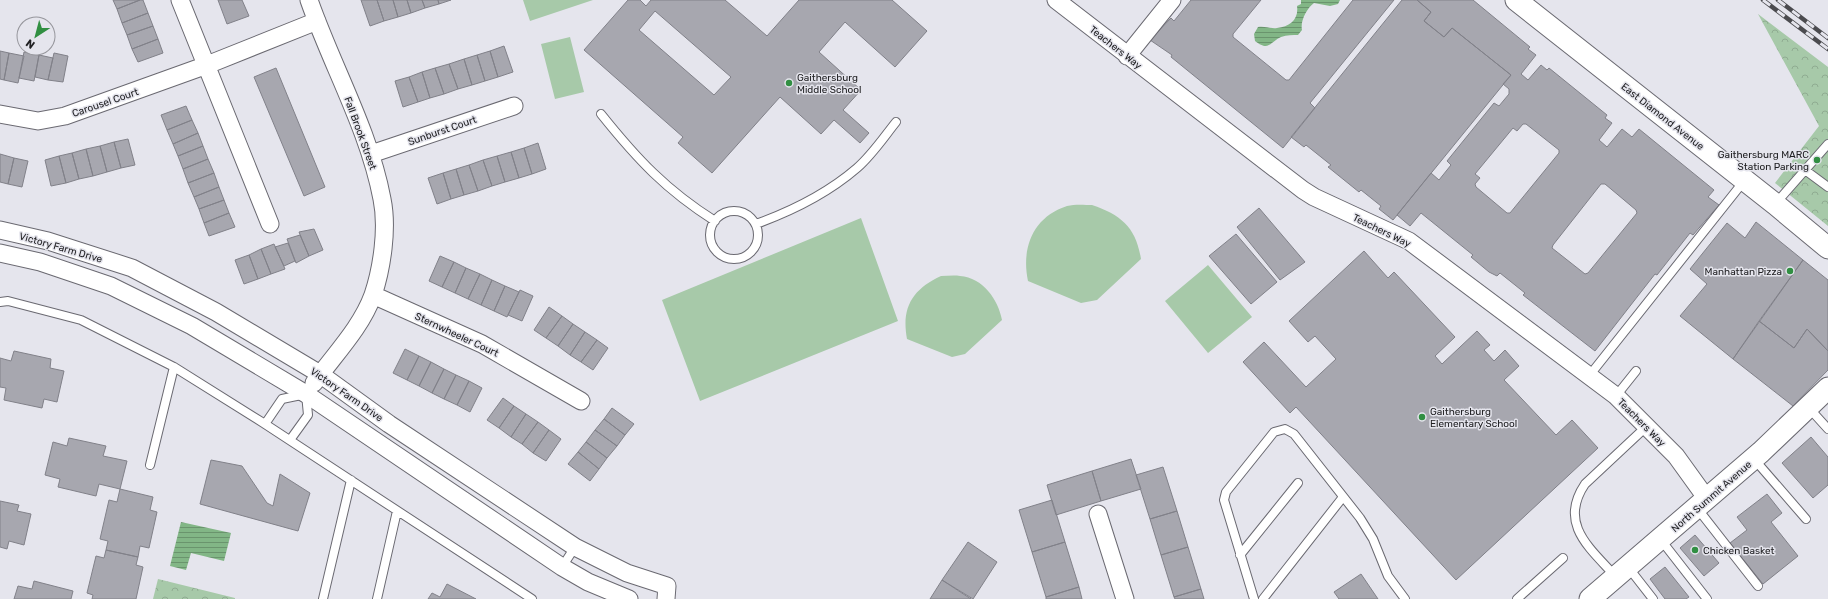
<svg xmlns="http://www.w3.org/2000/svg" width="1828" height="599" font-family="Rubik,sans-serif">
<defs>
<pattern id="park-crowns" width="20" height="18" patternUnits="userSpaceOnUse"><rect width="20" height="18" fill="#a7c9a9"/><path d="M2 6a3 3 0 1 1 6 0M12 15a3 3 0 1 1 6 0" fill="none" stroke="#8fac91"/></pattern>
<pattern id="water-rules" width="6" height="5" patternUnits="userSpaceOnUse"><rect width="6" height="5" fill="#82b686"/><path d="M0 2.5h6" fill="none" stroke="#6a946d"/></pattern>
</defs>
<rect width="100%" height="100%" fill="#e5e5ed"/>
<path fill="#a7c9a9" d="M523,0H593L530,21Z
M570,37L584,92L555,99L541,44Z
M1092,205C1121,215 1136,227 1141,259L1097,300L1081,303L1028,281C1021,248 1033,217 1067,206C1075,204 1085,205 1092,205Z
M861,218L898,321L700,401L662,300Z
M1208,265L1252,317L1208,353L1165,301Z
M941,276C947,276 954,275 960,276C983,278 998,299 1002,320L965,354L952,357L907,339C901,307 913,289 941,276Z"/>
<path fill="url(#park-crowns)" d="M1758,14L1828,67V226L1775,183L1819,126Z
M158,579L235,598V599H153Z"/>
<path fill="url(#water-rules)" d="M1301,0H1340L1338,4L1330,6L1314,3C1307,8 1300,21 1302,30L1298,35C1293,35 1287,35 1281,37C1270,42 1269,52 1255,41L1254,34L1258,27C1266,26 1271,29 1277,28C1290,27 1299,19 1297,6L1301,4Z
M181,522L231,533L224,561L191,553L186,570L170,566Z"/>
<path fill="#a7a7af" stroke="#818189" fill-rule="evenodd" d="M113,0H140L117,9Z
M140,0H143L148,13L122,23L117,9Z
M218,0H242L249,16L227,24Z
M361,0H377L384,21L370,26Z
M377,0H393L398,17L384,21Z
M393,0H407L411,13L398,17Z
M407,0H422L425,8L411,13Z
M422,0H438L439,4L425,8Z
M438,0H451L439,4Z
M628,0H640L646,6L651,0H725L767,36L799,0H892L927,31L895,67L845,22L819,52L861,90L843,110L869,133L860,143L834,120L821,134L780,97L712,173L678,143L683,137L584,50ZM655,11L731,77L714,95L639,30Z
M1191,0H1261L1233,34V37L1286,80H1289L1353,0H1394L1310,103L1315,108L1283,148L1171,57L1172,55L1150,40L1171,18L1174,21Z
M1402,0H1417L1431,12L1424,21L1444,37L1452,28L1511,75L1393,220L1379,209L1381,206L1361,190L1359,192L1328,167L1331,165L1306,145L1304,147L1291,137Z
M1417,0H1473L1530,47L1528,49L1536,55L1521,74L1528,80L1541,65L1547,70L1549,68L1607,115L1605,118L1612,123L1599,140L1607,147L1622,129L1632,137L1639,129L1714,190L1708,197L1719,205L1693,235L1690,233L1657,275L1655,274L1595,351L1523,295L1525,293L1500,273L1497,276L1489,272L1471,257L1473,255L1421,213L1410,226L1397,215L1431,173L1439,180L1451,165L1447,161L1494,103L1499,106L1509,94V89L1503,84L1511,75L1452,28L1444,37L1424,21L1431,12ZM1523,124H1526L1559,150V153L1510,213H1507L1476,187L1475,184L1480,178L1475,174L1513,128L1517,131ZM1601,184H1605L1636,210L1637,213L1588,273L1585,274L1552,248L1553,245Z
M148,13L153,26L127,35L122,23Z
M153,26L158,39L132,49L127,35Z
M158,39L163,53L138,62L132,49Z
M504,46L513,72L498,77L490,51Z
M0,51L9,53L4,80L0,79Z
M490,51L498,77L485,81L477,55Z
M24,52L39,55L34,81L19,78Z
M9,53L24,56L18,83L4,80Z
M54,53L68,56L63,82L48,80Z
M39,55L53,58L48,80L35,77Z
M477,55L485,81L472,85L464,59Z
M464,59L472,85L458,89L449,64Z
M449,64L458,89L444,94L435,68Z
M276,68L325,187L304,196L254,77Z
M435,68L444,94L430,98L422,72Z
M422,72L430,98L418,102L409,77Z
M409,77L418,102L403,107L395,81Z
M186,106L192,120L167,130L161,115Z
M192,120L198,133L173,144L167,130Z
M198,133L203,146L178,156L173,144Z
M128,139L135,165L121,168L114,142Z
M114,142L121,168L107,172L100,146Z
M538,143L546,169L532,174L524,148Z
M100,146L107,172L93,176L86,149Z
M203,146L208,159L183,169L178,156Z
M524,148L532,174L519,178L511,152Z
M86,149L93,176L79,179L72,153Z
M511,152L519,178L505,182L497,156Z
M72,153L79,179L66,183L59,156Z
M0,154L14,158L8,184L0,182Z
M59,156L66,183L51,186L45,160Z
M497,156L505,182L492,186L483,160Z
M14,158L28,161L22,187L8,184Z
M208,159L214,173L188,183L183,169Z
M483,160L492,186L478,191L469,165Z
M469,165L478,191L464,195L456,169Z
M456,169L464,195L451,199L443,173Z
M214,173L219,187L194,197L188,183Z
M443,173L451,199L437,204L428,178Z
M219,187L224,200L199,209L194,197Z
M224,200L229,213L204,223L199,209Z
M1259,208L1305,262L1280,280L1237,227Z
M229,213L235,227L209,236L204,223Z
M1756,222L1803,260L1733,359L1680,316L1707,284L1690,269L1727,223L1745,238Z
M314,229L323,250L309,256L299,232Z
M1236,234L1277,282L1251,304L1209,256Z
M300,235L309,256L296,263L287,239Z
M288,243L295,261L284,266L275,247Z
M274,244L285,269L271,274L261,249Z
M261,249L271,274L258,279L249,255Z
M1364,251L1388,278L1394,272L1455,337L1435,356L1442,364L1477,331L1490,345L1484,350L1494,361L1505,350L1519,366L1504,380L1556,435L1572,420L1598,448L1456,580L1296,407L1290,413L1243,362L1264,342L1306,387L1336,359L1315,336L1308,342L1289,321Z
M249,255L258,279L244,284L235,260Z
M440,256L454,262L442,287L429,281Z
M1803,260L1828,280V351L1807,329L1794,348L1759,321Z
M454,262L466,268L455,293L442,287Z
M466,268L480,274L468,299L455,293Z
M480,274L492,280L481,305L468,299Z
M492,280L505,286L494,311L481,305Z
M505,286L519,292L507,317L494,311Z
M520,290L533,296L522,321L508,315Z
M549,307L562,316L546,338L534,330Z
M562,316L573,324L558,346L546,338Z
M1759,321L1794,348L1807,329L1828,351V370L1793,406L1733,359Z
M573,324L585,332L570,355L558,346Z
M585,332L597,340L581,362L570,355Z
M597,340L608,348L593,370L581,362Z
M405,349L419,356L407,380L393,373Z
M14,351L51,359L50,368L64,371L57,402L44,399L42,408L4,400L6,388L0,387V358L11,361Z
M419,356L431,362L419,386L407,380Z
M431,362L444,369L432,393L419,386Z
M444,369L456,375L444,399L432,393Z
M456,375L469,381L457,405L444,399Z
M469,381L482,388L470,412L457,405Z
M503,398L514,406L499,428L487,420Z
M514,406L526,414L511,437L499,428Z
M612,408L634,424L625,435L604,419Z
M526,414L538,422L522,444L511,437Z
M604,419L625,435L617,446L595,430Z
M538,422L549,430L533,453L522,444Z
M549,430L561,439L546,461L533,453Z
M595,430L617,446L607,458L586,442Z
M1811,437L1828,457V485L1813,498L1782,463Z
M69,438L106,446L103,456L127,461L120,489L99,484L96,496L58,487L60,479L45,475L53,442L67,446Z
M586,442L607,458L599,469L578,452Z
M578,452L599,469L590,481L568,464Z
M1131,459L1141,489L1101,501L1092,471Z
M211,460L242,466L267,503L273,506L280,474L310,493L298,531L200,504Z
M1163,467L1177,511L1150,519L1136,475Z
M1092,471L1101,501L1056,515L1047,485Z
M120,489L153,497L150,510L157,512L149,548L140,546L138,557L106,550L108,541L100,539L109,500L117,502Z
M1767,494L1782,513L1771,522L1798,556L1763,584L1730,543L1747,530L1737,517Z
M1052,500L1065,542L1032,552L1019,510Z
M0,501L19,505L17,511L31,514L24,545L9,541L7,549L0,547Z
M1177,511L1188,547L1161,555L1150,519Z
M1695,535L1719,563L1704,576L1680,548Z
M968,542L997,562L973,599L942,580Z
M1065,542L1079,587L1046,597L1032,552Z
M1188,547L1201,589L1174,597L1161,555Z
M106,550L138,557L136,565L143,567L136,599H92L93,595L87,593L96,556L104,558Z
M1665,567L1689,597L1686,599H1665L1650,579Z
M1361,574L1378,599H1339L1334,592Z
M942,580L971,599H930Z
M34,581L73,591L71,599H14L18,586L32,589Z
M447,584L476,599H428L432,593L440,597Z
M1079,587L1082,599H1046V597Z
M1201,589L1204,599H1175L1174,597Z"/>
<g fill="none" stroke-linecap="round" stroke-linejoin="round">
<g stroke="#6a6971" stroke-width="10">
<path id="service" d="M601,114C637,159 666,190 715,221
M1805,170L1828,187
M1776,203L1828,144
M710 235a24 24 0 1 1 48 0a24 24 0 1 1-48 0Z
M756,224C792,211 828,193 857,168C872,155 884,137 896,122
M0,302L8,301L81,320L174,367L265,424L532,599
M1589,376L1744,181
M1616,396L1636,371
M1809,408L1828,429
M265,424L282,399L306,394L308,415L290,440
M1754,459L1806,519
M150,465L174,367
M1697,508L1758,586
M1661,540L1707,599
M1240,555L1298,483
M562,567L575,547
M1628,567L1653,599
M1616,577C1590,548 1558,524 1585,484L1647,426
M323,599L351,480
M377,599L397,511
M1254,599L1224,500L1226,492L1274,432L1285,429L1294,434L1360,518L1373,539L1388,576L1405,599
M1263,599L1343,497
M1517,599L1563,558"/>
</g>
<g stroke="#6a6971" stroke-width="19">
<path id="minor" d="M180,0L270,224
M309,0C332,66 369,130 382,199C388,228 382,268 373,295C361,328 334,355 314,383
M1056,0L1303,190L1314,197L1409,241L1616,396L1676,456L1707,499
M1127,56L1172,0
M0,114L38,121L65,116L207,65L317,21
M371,154L514,106
M0,230L48,241L132,268L216,312L320,374L389,424L575,547L627,573L667,586L666,599
M0,253L40,262L111,286L192,326L306,394L562,567L588,582L629,599
M373,295L482,344L581,401
M1098,514L1125,599"/>
</g>
<g stroke="#6a6971" stroke-width="23">
<path id="tertiary" d="M1516,0L1775,204L1828,248
M1590,599L1761,452L1828,388"/>
</g>
<use href="#service" stroke="#fff" stroke-width="8"/>
<use href="#minor" stroke="#fff" stroke-width="17"/>
<use href="#tertiary" stroke="#fff" stroke-width="21"/>
<g stroke="#4b4b4f" stroke-width="4.5">
<path id="rail" d="M1763,0L1828,49
M1778,0L1828,38"/>
</g>
<use href="#rail" stroke="#e5e5ed" stroke-width="3" stroke-dasharray="9" stroke-linecap="butt"/>
</g>
<g fill="#318f42" stroke="#e5e5ed" stroke-width="1.5">
<circle cx="789" cy="83" r="4"/>
<circle cx="1817" cy="160" r="4"/>
<circle cx="1790" cy="271" r="4"/>
<circle cx="1422" cy="417" r="4"/>
<circle cx="1695" cy="550" r="4"/>
</g>
<g text-anchor="middle" stroke-width="3" stroke-linejoin="round" paint-order="stroke">
<g font-size="10" fill="#202023" stroke="#e5e5ed">
<text transform="translate(1116 47) rotate(38)" y="4">Teachers Way</text>
<text transform="translate(105 102) rotate(-19)" y="4">Carousel Court</text>
<text transform="translate(1663 116) rotate(38)" y="4">East Diamond Avenue</text>
<text transform="translate(442 130) rotate(-19)" y="4">Sunburst Court</text>
<text transform="translate(361 133) rotate(70)" y="4">Fall Brook Street</text>
<text transform="translate(1382 230) rotate(26)" y="4">Teachers Way</text>
<text transform="translate(61 247) rotate(16)" y="4">Victory Farm Drive</text>
<text transform="translate(457 334) rotate(25)" y="4">Sternwheeler Court</text>
<text transform="translate(347 394) rotate(35)" y="4">Victory Farm Drive</text>
<text transform="translate(1642 422) rotate(45)" y="4">Teachers Way</text>
<text transform="translate(1711 496) rotate(-41)" y="4">North Summit Avenue</text>
</g>
<g font-size="10" fill="#202023" stroke="#e5e5ed" text-anchor="start">
<text x="797" y="81">Gaithersburg<tspan x="797" dy="12">Middle School</tspan></text>
<text x="1809" y="158" text-anchor="end">Gaithersburg MARC<tspan x="1809" dy="12">Station Parking</tspan></text>
<text x="1782" y="275" text-anchor="end">Manhattan Pizza</text>
<text x="1430" y="415">Gaithersburg<tspan x="1430" dy="12">Elementary School</tspan></text>
<text x="1703" y="554">Chicken Basket</text>
</g>
</g>
<g transform="translate(36 36) rotate(216)"><circle r="19" fill="#e5e5ed" stroke="#96969c"/>
<path d="M0-3L7 15L0 10L-7 15Z" fill="#318f42"/>
<text y="-6" font-size="11" font-weight="bold" text-anchor="middle" fill="#202023">N</text>
</g>
</svg>
